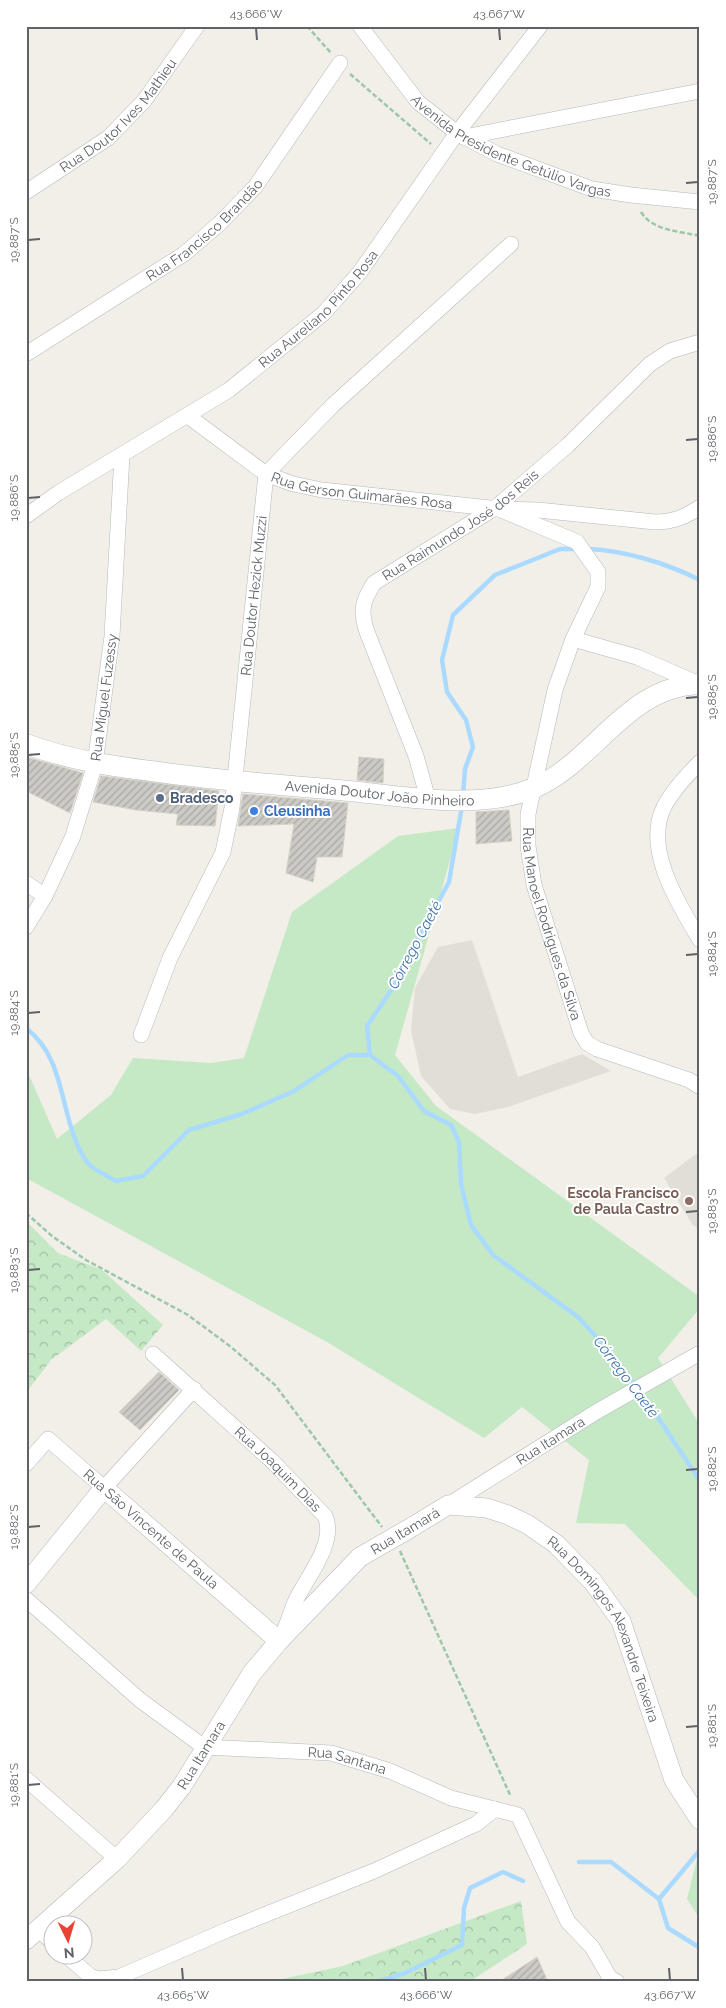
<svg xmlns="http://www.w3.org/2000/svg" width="726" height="2008" font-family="Raleway,sans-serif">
<defs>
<pattern id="forest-crowns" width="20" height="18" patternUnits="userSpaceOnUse" patternTransform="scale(1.25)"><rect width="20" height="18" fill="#c5e8c5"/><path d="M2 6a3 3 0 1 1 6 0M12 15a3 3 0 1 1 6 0" fill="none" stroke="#a3c0a4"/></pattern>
<pattern id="building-hatch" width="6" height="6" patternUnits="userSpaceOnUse" patternTransform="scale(1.25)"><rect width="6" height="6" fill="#cccac5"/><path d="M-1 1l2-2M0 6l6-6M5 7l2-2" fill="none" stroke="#a9a8a4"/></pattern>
</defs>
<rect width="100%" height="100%" fill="#f1efe8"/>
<path fill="#e1ded6" d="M472,940L518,1077L582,1054L611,1071L508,1107L475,1114L450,1109L421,1076L411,1030L415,988L438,947Z
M700,1151V1231L692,1224L664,1178Z"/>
<path fill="#c5e8c5" d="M459,828L395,1055L436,1106L700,1297V1308L658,1358L700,1425V1601L625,1524L576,1523L589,1460L522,1407L484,1438L327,1342L26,1178V1068L57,1139L111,1095L133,1058L211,1063L244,1058L292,912L398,836Z
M700,1858V1919L687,1899L697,1859Z"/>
<path fill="url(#forest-crowns)" d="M26,1221L58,1253L102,1270L163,1325L141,1351L106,1319L51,1360L26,1393Z
M521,1901L527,1944L469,1982H268L343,1966Z"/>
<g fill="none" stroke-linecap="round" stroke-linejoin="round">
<path stroke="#aadaff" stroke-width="4.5" d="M586,549C624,550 666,563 700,580
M463,796L465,769L473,747L466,720L447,692L442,660L453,615L495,575L560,549H579
M462,806L449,882L413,948L404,971L367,1026L370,1055L398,1076L424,1111L451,1125L459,1142L461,1184L471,1225L493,1255L578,1317L611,1353L653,1410L700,1481
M26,1028C69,1061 58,1121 87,1162C93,1170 108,1176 116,1181L143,1176L189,1130L242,1114L294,1091L348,1055H370
M700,1850L659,1899L668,1928L700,1948
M579,1862H611L659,1899
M377,1982L405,1973L462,1945L464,1908L470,1888L503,1872L523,1881"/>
</g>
<path fill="url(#building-hatch)" stroke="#d6d1c6" d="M26,757L83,773L70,813L26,791Z
M359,757L384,759L383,783L357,780Z
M101,776L219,791L215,826L176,825L178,814L136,810L93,802Z
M243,794L348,803L342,857H317L313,882L286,873L294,824L238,826Z
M509,810L512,841L476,844V812Z
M159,1372L179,1390L140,1430L119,1412Z
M537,1957L548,1982H499Z"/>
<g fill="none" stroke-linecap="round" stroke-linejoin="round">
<g stroke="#b5b8bc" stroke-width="16">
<g id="minor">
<path id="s1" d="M360,26L418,102L457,133L497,154L592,189L631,195L700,202"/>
<path d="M464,137L700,91"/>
<path id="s2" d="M26,192L108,138L144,101L197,26"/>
<path id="s3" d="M26,354L184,254L219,224L255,187L340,63"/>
<path id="s4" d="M188,416L266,474L293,484L322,490L499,509L538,510L655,522C673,522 685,517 700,507"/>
<path id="s5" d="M499,509L577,542L598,572V587L573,639L555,690L528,814V846L534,885L581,1033L587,1043L597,1049L689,1080L700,1087"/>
<path id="s6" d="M26,516L58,493L229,390L324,313L360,272L457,133L540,26"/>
<path d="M573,639L637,657L699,684"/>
<path d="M700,762C687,775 672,791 664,807C643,849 679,905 700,940"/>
<path id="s7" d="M428,799L416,756L367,632C360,611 362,602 374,583L495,508L568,445L650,364L670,351L700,342"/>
<path d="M26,883L45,896"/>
<path id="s8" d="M26,927L45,896L73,836L95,764L112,636L122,455"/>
<path id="s9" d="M141,1035L170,958L223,852L232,808L266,474L333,405L511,244"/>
<path id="s10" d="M153,1354L272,1461L325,1516C337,1543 306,1578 295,1602C291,1612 287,1624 283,1634"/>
<path d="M26,1464L48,1439L104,1488L194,1389"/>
<path id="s11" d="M448,1505L596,1412L700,1353"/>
<path id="s12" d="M26,1599L140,1700L204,1747L331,1753L390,1771L451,1798L518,1815L568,1922L592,1947L610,1978L617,1982"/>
<path d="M26,1779L117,1859"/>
<path d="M39,1930L52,1942"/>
<path d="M67,1956L90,1976L99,1979L119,1977L227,1930L374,1871L476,1824L495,1809"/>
</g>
</g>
<g stroke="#b5b8bc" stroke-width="20">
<g id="tertiary">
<path id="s13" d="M412,1527L448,1505L487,1508L508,1515L527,1524L556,1544L593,1582L621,1621L674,1780L700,1820"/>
<path d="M26,1584L104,1488L279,1641"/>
<path id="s14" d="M26,1940L117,1859L164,1809L182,1786L252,1673L279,1641L360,1557"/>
</g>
</g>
<g stroke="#b6babf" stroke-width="21">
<g id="secondary">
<path id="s15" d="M26,744C72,761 118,767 166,773C224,781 281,785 339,790C399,795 476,812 534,788C595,762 626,686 700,684"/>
</g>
</g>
<path stroke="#9cc7a9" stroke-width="2.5" stroke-dasharray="5 2.5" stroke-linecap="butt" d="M307,26L331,53
M350,74L431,144
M641,212C653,231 679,231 700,236
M26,1213L52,1236L86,1260L188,1315L231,1347L275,1385L382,1527
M400,1551L511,1797"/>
<use href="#minor" stroke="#fff" stroke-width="15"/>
<use href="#tertiary" stroke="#fff" stroke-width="19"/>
<use href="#secondary" stroke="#fff" stroke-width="20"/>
<g stroke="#b5b8bc" stroke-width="20" stroke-linecap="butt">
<path id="tertiary-bridge" d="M360,1557L412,1527"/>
</g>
<use href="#tertiary-bridge" stroke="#fff" stroke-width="19"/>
</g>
<path fill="none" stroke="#5f6368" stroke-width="2" d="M256,28L257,40M499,28L500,40M686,183L698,182M28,240L40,239M686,440L698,439M28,498L40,497M686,698L698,697M28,755L40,754M686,955L698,954M28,1013L40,1012M686,1212L698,1211M28,1270L40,1269M686,1470L698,1469M28,1527L40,1526M686,1727L698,1726M28,1785L40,1784M182,1968L183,1980M425,1968L426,1980M669,1968L670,1980"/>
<circle fill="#5c6f8a" stroke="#fff" stroke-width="2" cx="160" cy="798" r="5"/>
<circle fill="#3f7fe0" stroke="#fff" stroke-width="2" cx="254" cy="811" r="5"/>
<circle fill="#8d6e63" stroke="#fff" stroke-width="2" cx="689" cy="1201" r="5"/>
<g text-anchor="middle" stroke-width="4" stroke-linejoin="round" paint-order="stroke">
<g font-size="14" fill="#5f6368" stroke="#fff">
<text dy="5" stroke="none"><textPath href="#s2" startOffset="121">Rua Doutor Ives Mathieu</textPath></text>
<text dy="5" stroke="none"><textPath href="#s1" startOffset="200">Avenida Presidente Getúlio Vargas</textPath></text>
<text dy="5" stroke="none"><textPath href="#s3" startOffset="218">Rua Francisco Brandão</textPath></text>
<text dy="5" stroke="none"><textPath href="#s6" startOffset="360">Rua Aureliano Pinto Rosa</textPath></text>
<text dy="5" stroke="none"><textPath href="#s4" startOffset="195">Rua Gerson Guimarães Rosa</textPath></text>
<text dy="5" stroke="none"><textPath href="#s7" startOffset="334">Rua Raimundo José dos Reis</textPath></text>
<text dy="5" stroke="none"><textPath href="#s9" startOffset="459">Rua Doutor Hezick Muzzi</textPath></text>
<text dy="5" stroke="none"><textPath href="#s8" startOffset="245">Rua Miguel Fuzessy</textPath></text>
<text dy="5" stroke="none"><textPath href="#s15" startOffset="358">Avenida Doutor João Pinheiro</textPath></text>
<text dy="5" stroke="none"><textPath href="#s5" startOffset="488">Rua Manoel Rodrigues da Silva</textPath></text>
<text dy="5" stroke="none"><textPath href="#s11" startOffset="121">Rua Itamara</textPath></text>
<text dy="5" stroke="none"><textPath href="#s10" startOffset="170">Rua Joaquim Dias</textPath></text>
<text transform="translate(151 1529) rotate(41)" y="5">Rua São Vincente de Paula</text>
<text transform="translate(405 1531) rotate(-31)" y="5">Rua Itamará</text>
<text dy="5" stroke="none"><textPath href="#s13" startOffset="259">Rua Domingos Alexandre Teixeira</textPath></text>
<text dy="5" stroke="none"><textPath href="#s14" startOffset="256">Rua Itamara</textPath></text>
<text dy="5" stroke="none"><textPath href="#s12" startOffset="376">Rua Santana</textPath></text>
</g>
<g font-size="14" font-weight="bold" fill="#4e5e75" stroke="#fff" text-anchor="start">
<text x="170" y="803">Bradesco</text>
</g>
<g font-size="14" font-weight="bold" fill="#366cbe" stroke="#fff" text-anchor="start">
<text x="264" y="816">Cleusinha</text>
</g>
<g font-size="14" font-weight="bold" fill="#785e54" stroke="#fff" text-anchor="end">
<text x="679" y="1198">Escola Francisco<tspan x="679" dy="16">de Paula Castro</tspan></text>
</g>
<g font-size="15" font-style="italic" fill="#4174aa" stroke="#fff">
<text transform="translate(415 945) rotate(-62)" y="5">Córrego Caeté</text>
<text transform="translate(626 1377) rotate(53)" y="5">Córrego Caeté</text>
</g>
</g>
<rect width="726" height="2008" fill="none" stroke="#ffffff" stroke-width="55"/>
<g transform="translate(68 1940) rotate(175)"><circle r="24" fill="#ffffff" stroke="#bfc1c3"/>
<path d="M0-4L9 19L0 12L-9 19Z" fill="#ea4335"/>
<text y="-8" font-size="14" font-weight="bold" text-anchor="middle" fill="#5f6368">N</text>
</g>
<rect x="28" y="28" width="670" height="1952" fill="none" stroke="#5f6368" stroke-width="2"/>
<g font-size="12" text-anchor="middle" fill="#5f6368">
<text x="256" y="18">43.666°W</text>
<text x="499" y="18">43.667°W</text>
<text transform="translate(712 182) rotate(-90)" y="4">19.887°S</text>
<text transform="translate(14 240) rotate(-90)" y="4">19.887°S</text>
<text transform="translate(712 439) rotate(-90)" y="4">19.886°S</text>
<text transform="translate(14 498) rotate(-90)" y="4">19.886°S</text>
<text transform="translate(712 697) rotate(-90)" y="4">19.885°S</text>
<text transform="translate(14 755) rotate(-90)" y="4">19.885°S</text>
<text transform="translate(712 954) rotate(-90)" y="4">19.884°S</text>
<text transform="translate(14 1013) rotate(-90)" y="4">19.884°S</text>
<text transform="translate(712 1211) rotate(-90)" y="4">19.883°S</text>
<text transform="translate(14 1270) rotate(-90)" y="4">19.883°S</text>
<text transform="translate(712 1469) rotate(-90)" y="4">19.882°S</text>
<text transform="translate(14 1527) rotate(-90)" y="4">19.882°S</text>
<text transform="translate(712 1726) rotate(-90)" y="4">19.881°S</text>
<text transform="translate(14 1785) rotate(-90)" y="4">19.881°S</text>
<text x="183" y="1999">43.665°W</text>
<text x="426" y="1999">43.666°W</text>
<text x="670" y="1999">43.667°W</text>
</g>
</svg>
